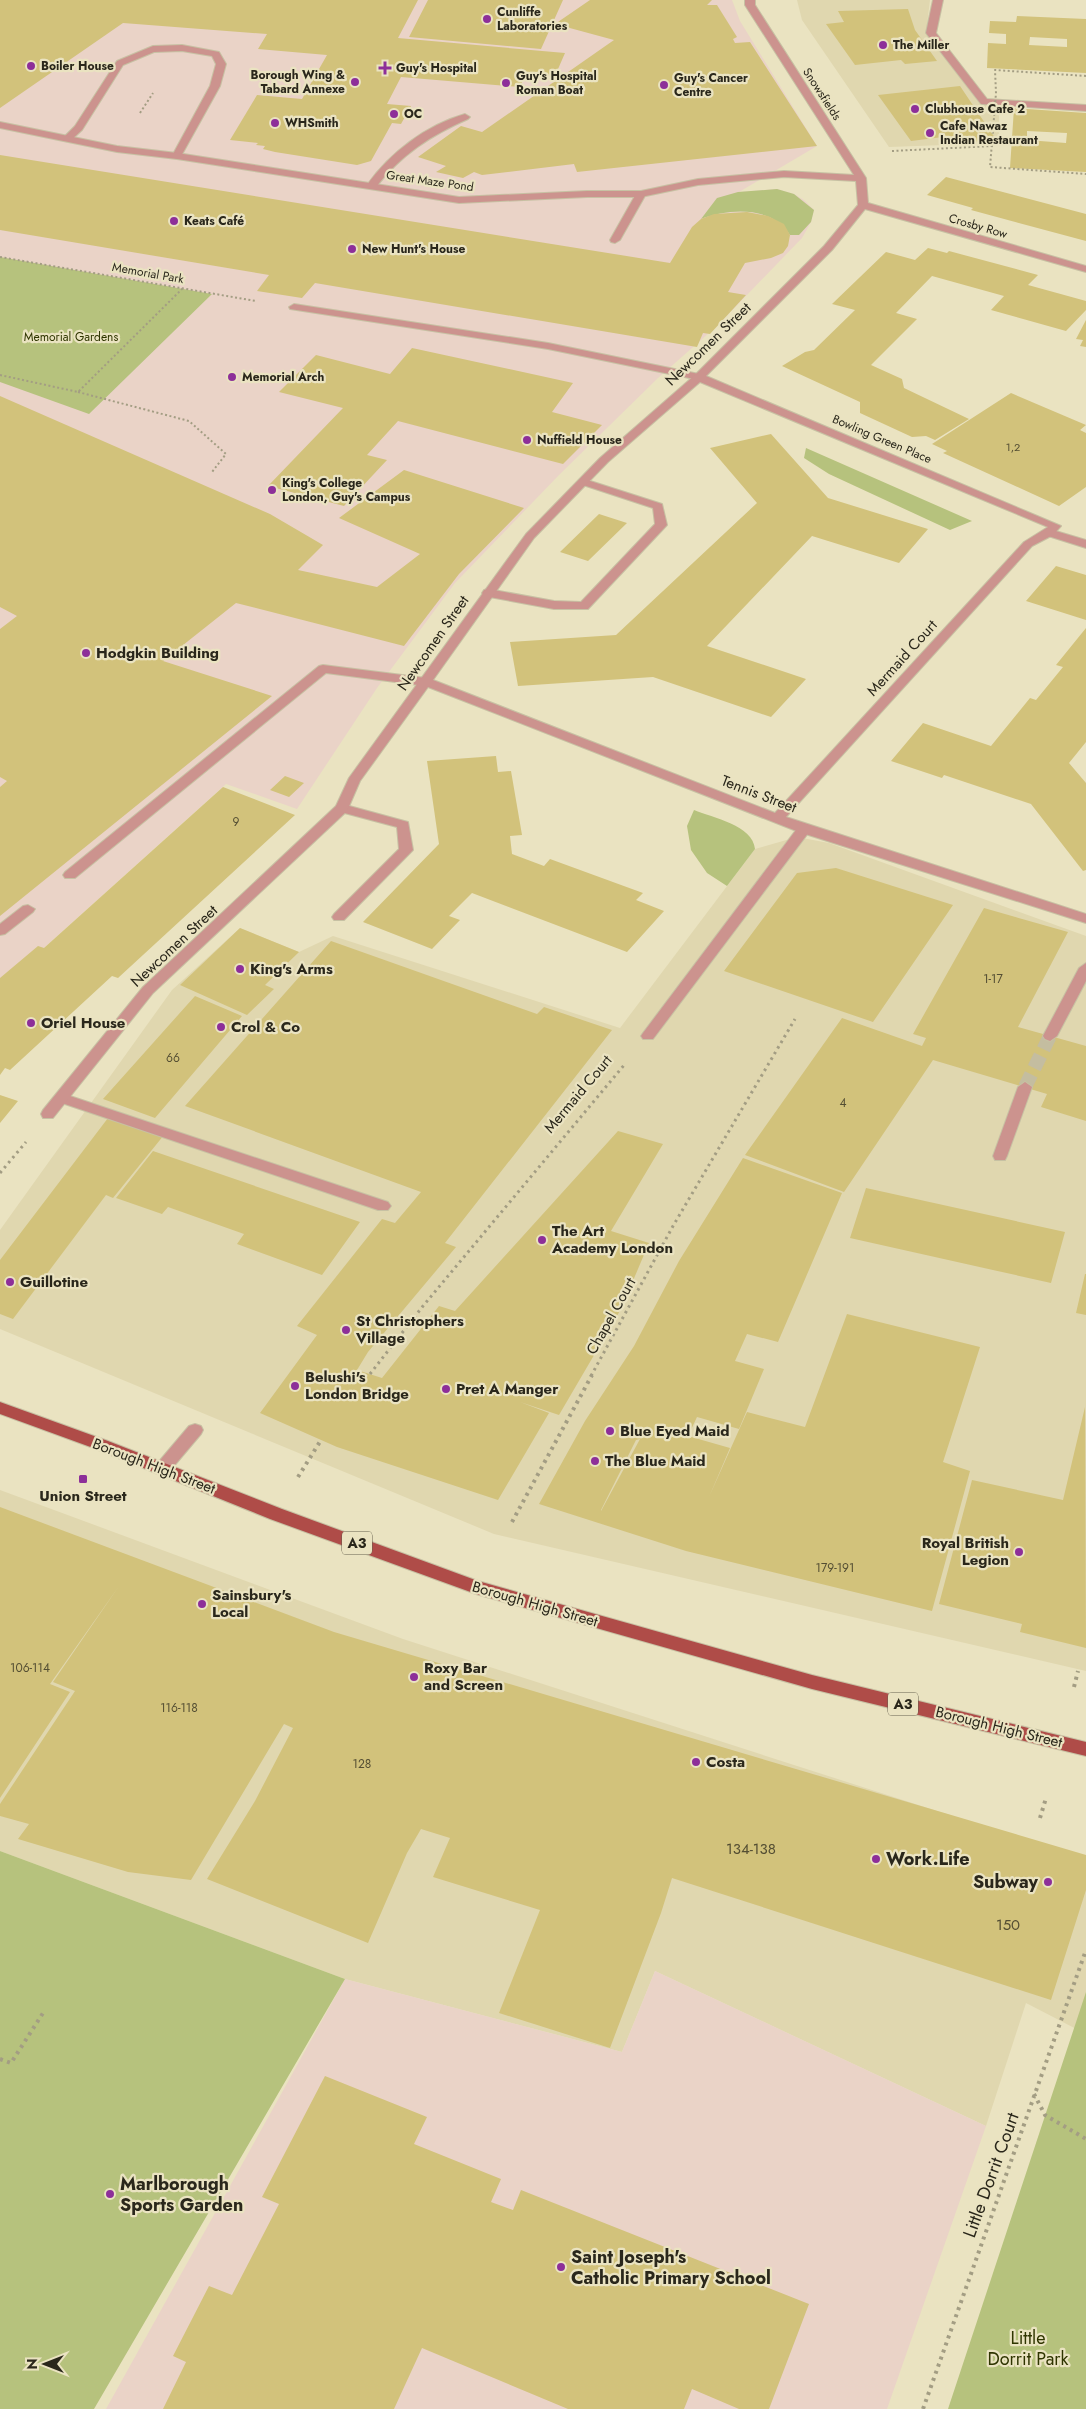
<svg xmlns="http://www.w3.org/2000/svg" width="1086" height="2409" font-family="Jost,sans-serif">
<rect width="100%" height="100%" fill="#eae3c1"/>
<path fill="#e0d7af" d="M797,0H930L926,33L980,104L999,105V143L889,147L802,20Z
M797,837L829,843L1086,936V1671L494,1534L0,1329V1230L172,990L240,928L299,952L333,936L620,1028L755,849Z
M0,1490L403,1639L1086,1859V2034L1026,2003L986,2126L655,1971L622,2052L345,1979L0,1851Z"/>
<path fill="#ead3c7" d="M0,0H732L740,21L817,146L739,192L777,189L794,194L804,200L814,210L811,222L802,238L718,325L658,378L559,475L455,583L377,688L297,809L226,784L44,948L0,981Z
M655,1971L986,2126L887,2409H106L345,1979L622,2052Z"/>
<path fill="#b6c27d" d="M777,189L794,194L814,210L811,222L799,235H790C772,206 730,208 701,219L717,198L738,192Z
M0,257L212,294L89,414L0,382Z
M806,448L972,521L950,530L829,474L804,458Z
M694,810C713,818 753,825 755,849L727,886L707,873L691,850L687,826Z
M0,1851L345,1979L94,2409H0Z
M1086,1992V2409H948Z"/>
<path fill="#d2c27b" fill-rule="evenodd" d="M0,0H418L398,38L565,53L555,76L526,73L520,87L401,77L387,104L411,106L401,124L392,123L371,161L357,165L275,152L263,149L265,146L256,145L258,143L230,140L257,95L302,99L327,55L258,49L267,34L123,23L0,108Z
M428,0H563L541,49L409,37Z
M590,0H712L707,5H717L737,37L733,39L735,43L750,42L817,146L577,172L574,164L482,175L474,172L463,178L436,172L446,166L418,157L461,126L482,132L614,40L555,24Z
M908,9L915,30L937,61L905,64L901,60L855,65L826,24L844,22L838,11Z
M1017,16L1086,19V73L987,68L988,43L1006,44V34L989,33L990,21L1016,22ZM1030,37L1067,39V47L1029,45Z
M960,86L997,141L955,142L951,136L911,141L878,95Z
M1014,108L1086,113V172L1010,168ZM1027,131L1067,133L1066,143L1027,140Z
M0,155L670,263L692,227L701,219L714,214L747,212L768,216L784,224L790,235L788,246L783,253L771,258L745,263L728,292L746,295L710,334L703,333L697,347L315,283L302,298L257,291L269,275L0,230Z
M946,177L1086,214V241L971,210L973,208L927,195Z
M928,248L947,253L949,251L1038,275L1028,285L1086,301V310L1066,331L991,310L1004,296L932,276L896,313L917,319L871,365L902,379L904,388L969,419L935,440L926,436L912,437L860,413V402L782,366L805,352L814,350L855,310L832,304L886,252L915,260Z
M1086,320V347L1080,346L1083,340L1076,339Z
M412,348L573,383L552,412L602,425L563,464L398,421L367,455L387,460L344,506L268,486L343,408L279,392L316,355L390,374Z
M1011,393L1086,425L1080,430L1086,433V487L1059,506L943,453L947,451L932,444Z
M0,396L270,514L323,545L298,570L377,587L420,554L339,518L404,470L524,508L459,574L404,646L236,603L163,661L272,696L0,916V787L7,781L0,777V629L17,616L0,607Z
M771,434L828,498L928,529L899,563L812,536L707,646L806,679L771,717L653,677L518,686L510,642L616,635L757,503L710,448Z
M599,514L627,523L588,561L560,552Z
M1056,566L1086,575V620L1026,601Z
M1086,628V742L1069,763L1086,783V870L1083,871L1031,804L944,775L942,778L891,761L923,723L991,746L1030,698L1036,700L1063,667L1056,665Z
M496,756L498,772L511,771L522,835L510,836L512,854L544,866L550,859L643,893L636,900L664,911L627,952L472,893L449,916L460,920L432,949L363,922L439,844L427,761Z
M285,776L304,783L289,797L270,790Z
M223,787L295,815L118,978L112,976L10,1070L5,1068L0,1075V978L38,946L44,948Z
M836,868L953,905L873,1022L724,971L797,873Z
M984,908L1068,932L1018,1027L1086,1046V1121L1041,1107L1047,1094L933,1060L844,1192L745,1155L842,1018L922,1046L926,1038L913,1034Z
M240,928L299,952L265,985L274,989L247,1015L180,985Z
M331,941L537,1014L544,1007L612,1030L445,1243L456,1247L368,1352L357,1370L382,1378L439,1306L455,1311L618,1131L663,1144L611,1231L649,1243L621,1309L559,1415L520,1402L549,1413L498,1500L337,1447L260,1413L317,1335L297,1326L382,1219L395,1223L421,1192L185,1106Z
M195,996L242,1016L155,1118L103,1099Z
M0,1095L18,1101L0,1123Z
M108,1118L164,1135L113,1198L106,1195L13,1319L0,1314V1260Z
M153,1151L360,1222L322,1275L237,1244L244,1234L168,1207L162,1214L116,1198Z
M743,1158L842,1193L778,1342L747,1334L735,1361L764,1369L739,1429L697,1417L688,1436L730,1448L709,1497L747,1412L805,1427L847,1314L980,1347L943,1462L970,1471L932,1611L686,1551L539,1504L585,1421L634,1346L679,1261ZM640,1439L601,1511V1510L636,1440Z
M866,1188L1065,1232L1051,1283L850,1238Z
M1085,1274H1086V1315L1076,1313Z
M1085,1407L1086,1648L1020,1632L1022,1624L939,1604L972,1480L1063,1500Z
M0,1507L334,1632L1086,1855V1890L1051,2000L672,1878L661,1913L610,2048L499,2013L540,1910L433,1877L450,1838L421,1829L407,1853L368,1943L207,1879L255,1801L293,1728L284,1724L191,1880L128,1872L18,1839L29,1824L0,1816V1804L75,1691L53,1682L119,1586L50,1684L70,1692L0,1798Z
M325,2076L427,2117L414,2144L501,2179L491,2202L513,2210L521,2190L809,2304L769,2409H739L692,2389L684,2409H568L422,2348L394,2409H163L186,2362L173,2356L209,2286L232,2295L279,2204L262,2197Z"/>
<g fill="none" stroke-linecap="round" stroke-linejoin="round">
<path stroke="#c4bda0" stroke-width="14" stroke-dasharray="14 7" stroke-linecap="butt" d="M1025,1087L1050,1036"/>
<g stroke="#c7c1a3" stroke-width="2">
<path id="lane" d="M933,0H943L936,33L987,99L1086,105V111L981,104L926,33Z
M182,45L219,52L226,64L220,86L180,158L172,156L210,86L216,64L212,56L182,51L154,52L123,65L82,130L70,141H64L62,139L75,126L117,61L153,46Z
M465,114L470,117L468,119C431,135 401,155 376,187H368L367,185C390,153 426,125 465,114Z
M641,191L646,194L620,240L615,243L611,242L610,240L636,194Z
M294,304L548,343L699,374L704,377L699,380L548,349L290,309L289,307Z
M584,479L662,504L667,525L588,609H554L484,596L482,593L484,590L488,589L554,601L581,602L655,524L653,508L580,484L578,482Z
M1049,529L1086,540V548L1045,535L1043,533L1045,531Z
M323,665L426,678L432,682L426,686L326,673L75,878H65L63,875L65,872L319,666Z
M342,804L408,822L413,850L344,920H334L332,917L334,914L399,849L397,827L337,811L335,808L337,805Z
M804,825L809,826L811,829L809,832L653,1039H643L641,1036L643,1033L799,826Z
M28,905L35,909L33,912L5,934L0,935V924L23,906Z
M61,1093L388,1202L391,1206L388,1210H378L56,1101L54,1098L56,1095Z
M195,1424L201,1426L203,1430L201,1434L168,1473L162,1475L156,1473L154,1469L156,1465L189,1426Z"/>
</g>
<g stroke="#c7c1a3" stroke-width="2">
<path id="street" d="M745,0H755V5L866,178L868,203L1086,266V272L865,209L832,250L706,376L1061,526L1053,535L1032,546L786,817L1086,914V923L799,832L428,687L360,781L347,811L153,993L53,1118H43L41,1114L43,1110L143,987L336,806L349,778L526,534L600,458L695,375L824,246L858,205L856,181L784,177L698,185L641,197H587L459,203L177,159L117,152L0,128V122L117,146L177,153L459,197L587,191H641L698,179L784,171L854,175L745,5ZM700,382L1048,527L1024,542L775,813L433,680L534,538L608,462Z
M1086,963V981L1057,1036L1050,1041L1045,1039L1043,1036L1079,968Z
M1025,1082L1032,1087L1007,1156L1005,1160H995L993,1156L1018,1087Z"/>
</g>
<g stroke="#c7c1a3" stroke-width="2">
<path id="primary" d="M0,1402L108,1441L282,1509L478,1581L812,1675L1086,1742V1756L812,1689L476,1594L270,1519L96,1449L0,1414Z"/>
</g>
<path stroke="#a39d83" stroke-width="2" stroke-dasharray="2 2.5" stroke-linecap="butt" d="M140,113L153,93
M892,151L993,146
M0,257L256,301
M0,375L78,392L183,288
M78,392L189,421L226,454L212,472"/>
<path stroke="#a39d83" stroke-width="3" stroke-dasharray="2.5 4" stroke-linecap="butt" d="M0,1173L26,1142
M370,1374L423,1306L625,1064
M591,1376L673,1226L795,1019"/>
<path stroke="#a39d83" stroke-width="4" stroke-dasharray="3 4.5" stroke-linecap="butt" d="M298,1477L321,1440
M512,1522L592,1375
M1074,1687L1078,1671
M1040,1818L1046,1798
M0,2059L11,2063L43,2013
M1034,2094L1045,2115L1086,2139
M923,2409L1086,1950"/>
<use href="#lane" fill="#cc938e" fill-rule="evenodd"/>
<use href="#street" fill="#cc938e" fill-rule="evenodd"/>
<use href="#primary" fill="#af4c48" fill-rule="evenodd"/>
<path stroke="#a39d83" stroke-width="2" stroke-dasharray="2 2.5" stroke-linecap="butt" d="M1086,76L995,70L996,93L990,167L1086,174"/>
</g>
<g fill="#8d2f99" stroke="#eae3c1" stroke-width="2">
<circle cx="487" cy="19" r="5"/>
<circle cx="883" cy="45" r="5"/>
<circle cx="31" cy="66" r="5"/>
<path d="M382.5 60.5h5v5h5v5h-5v5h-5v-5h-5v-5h5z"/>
<circle cx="355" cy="82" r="5"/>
<circle cx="506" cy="83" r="5"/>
<circle cx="664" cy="85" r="5"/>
<circle cx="915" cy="109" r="5"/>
<circle cx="394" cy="114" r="5"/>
<circle cx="275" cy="123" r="5"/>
<circle cx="930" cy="133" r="5"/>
<circle cx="174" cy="221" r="5"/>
<circle cx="352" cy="249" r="5"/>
<circle cx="232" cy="377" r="5"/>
<circle cx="527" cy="440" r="5"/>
<circle cx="272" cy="490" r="5"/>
<circle cx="86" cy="653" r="5"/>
<circle cx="240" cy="969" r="5"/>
<circle cx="31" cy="1023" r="5"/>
<circle cx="221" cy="1027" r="5"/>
<circle cx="542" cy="1240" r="5"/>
<circle cx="10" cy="1282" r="5"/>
<circle cx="346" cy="1330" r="5"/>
<circle cx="295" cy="1386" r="5"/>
<circle cx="446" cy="1389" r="5"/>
<circle cx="610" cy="1431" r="5"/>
<circle cx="595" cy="1461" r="5"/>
<rect x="78" y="1474" width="10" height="10" rx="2.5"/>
<circle cx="1019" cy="1552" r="5"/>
<circle cx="202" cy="1604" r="5"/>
<circle cx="414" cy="1677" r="5"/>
<circle cx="696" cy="1762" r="5"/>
<circle cx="876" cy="1859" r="5"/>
<circle cx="1048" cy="1882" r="5"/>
<circle cx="110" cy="2194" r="5"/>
<circle cx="561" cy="2267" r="5"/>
</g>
<g text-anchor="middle" stroke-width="4.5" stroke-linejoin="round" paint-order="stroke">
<g font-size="11" fill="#544e33">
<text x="1013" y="451">1,2</text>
</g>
<g font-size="12" font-weight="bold" fill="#2a271b" stroke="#eae3c1" text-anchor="start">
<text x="497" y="16">Cunliffe<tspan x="497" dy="14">Laboratories</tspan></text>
<text x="893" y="49">The Miller</text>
<text x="41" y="70">Boiler House</text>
<text x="396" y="72">Guy's Hospital</text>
<text x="345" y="79" text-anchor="end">Borough Wing &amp;<tspan x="345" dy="14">Tabard Annexe</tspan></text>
<text x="516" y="80">Guy's Hospital<tspan x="516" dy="14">Roman Boat</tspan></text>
<text x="674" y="82">Guy's Cancer<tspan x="674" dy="14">Centre</tspan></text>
<text x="925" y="113">Clubhouse Cafe 2</text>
<text x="404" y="118">OC</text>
<text x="285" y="127">WHSmith</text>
<text x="940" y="130">Cafe Nawaz<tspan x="940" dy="14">Indian Restaurant</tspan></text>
<text x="184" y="225">Keats Café</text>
<text x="362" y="253">New Hunt's House</text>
<text x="242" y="381">Memorial Arch</text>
<text x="537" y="444">Nuffield House</text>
<text x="282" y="487">King's College<tspan x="282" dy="14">London, Guy's Campus</tspan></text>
</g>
<g font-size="12" fill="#2a271b" stroke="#eae3c1">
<text transform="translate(822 94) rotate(57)" y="4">Snowsfields</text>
<text transform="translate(430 181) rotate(8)" y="4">Great Maze Pond</text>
<text transform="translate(978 226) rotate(16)" y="4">Crosby Row</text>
<text transform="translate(148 273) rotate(10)" y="4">Memorial Park</text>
<text transform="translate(882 439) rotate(23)" y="4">Bowling Green Place</text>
</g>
<g font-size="12" fill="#2f3500" stroke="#eae3c1">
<text x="71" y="341">Memorial Gardens</text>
</g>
<g font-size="12" fill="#544e33">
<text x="236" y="826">9</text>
<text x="993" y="983">1-17</text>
<text x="173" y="1062">66</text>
<text x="843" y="1107">4</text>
<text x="835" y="1572">179-191</text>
<text x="30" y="1672">106-114</text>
<text x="179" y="1712">116-118</text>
<text x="362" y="1768">128</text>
</g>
<g fill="#eae3c1" stroke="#645f4d" stroke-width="1">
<rect x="342" y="1531.5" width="30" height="23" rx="4"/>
<rect x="888" y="1692.5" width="30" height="23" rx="4"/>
</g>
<g font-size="14" font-weight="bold" fill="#2a271b">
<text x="357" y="1548">A3</text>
<text x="903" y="1709">A3</text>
</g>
<g font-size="15" fill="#2a271b" stroke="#eae3c1">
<text transform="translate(708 344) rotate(-44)" y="5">Newcomen Street</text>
<text transform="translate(433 643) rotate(-55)" y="5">Newcomen Street</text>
<text transform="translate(902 658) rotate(-48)" y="5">Mermaid Court</text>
<text transform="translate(759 794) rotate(21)" y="5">Tennis Street</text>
<text transform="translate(174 946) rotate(-43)" y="5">Newcomen Street</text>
<text transform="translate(578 1094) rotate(-50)" y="5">Mermaid Court</text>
<text transform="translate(611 1316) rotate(-61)" y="5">Chapel Court</text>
<text transform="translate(154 1466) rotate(21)" y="5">Borough High Street</text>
<text transform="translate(535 1604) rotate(16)" y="5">Borough High Street</text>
<text transform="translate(999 1727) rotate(14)" y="5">Borough High Street</text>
</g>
<g font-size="15" font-weight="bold" fill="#2a271b" stroke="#eae3c1" text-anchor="start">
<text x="96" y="658">Hodgkin Building</text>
<text x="250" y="974">King's Arms</text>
<text x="41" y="1028">Oriel House</text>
<text x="231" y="1032">Crol &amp; Co</text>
<text x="552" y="1236">The Art<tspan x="552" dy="17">Academy London</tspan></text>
<text x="20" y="1287">Guillotine</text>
<text x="356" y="1326">St Christophers<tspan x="356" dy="17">Village</tspan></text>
<text x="305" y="1382">Belushi's<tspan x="305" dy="17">London Bridge</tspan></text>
<text x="456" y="1394">Pret A Manger</text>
<text x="620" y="1436">Blue Eyed Maid</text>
<text x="605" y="1466">The Blue Maid</text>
<text x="83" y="1501" text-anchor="middle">Union Street</text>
<text x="1009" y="1548" text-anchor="end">Royal British<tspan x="1009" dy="17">Legion</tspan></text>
<text x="212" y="1600">Sainsbury's<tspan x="212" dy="17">Local</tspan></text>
<text x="424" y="1673">Roxy Bar<tspan x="424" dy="17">and Screen</tspan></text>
<text x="706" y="1767">Costa</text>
</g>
<g font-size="15" fill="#544e33">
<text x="751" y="1854">134-138</text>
<text x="1008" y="1930">150</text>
</g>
<g font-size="18" font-weight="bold" fill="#2a271b" stroke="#eae3c1" text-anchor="start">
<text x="886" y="1865">Work.Life</text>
<text x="1038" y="1888" text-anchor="end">Subway</text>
<text x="120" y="2190">Marlborough<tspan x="120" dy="21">Sports Garden</tspan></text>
<text x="571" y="2263">Saint Joseph's<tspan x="571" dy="21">Catholic Primary School</tspan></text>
</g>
<g font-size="18" fill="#2a271b" stroke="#eae3c1">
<text transform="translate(991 2175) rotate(-70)" y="6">Little Dorrit Court</text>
</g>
<g font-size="18" fill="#2f3500" stroke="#eae3c1">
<text x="1028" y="2344">Little<tspan x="1028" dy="21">Dorrit Park</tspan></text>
</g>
</g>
<g transform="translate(45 2364) rotate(270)" stroke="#eae3c1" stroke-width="4" paint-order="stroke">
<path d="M0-4L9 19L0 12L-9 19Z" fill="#2a271b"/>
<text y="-8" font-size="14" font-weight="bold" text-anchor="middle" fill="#2a271b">N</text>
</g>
</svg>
